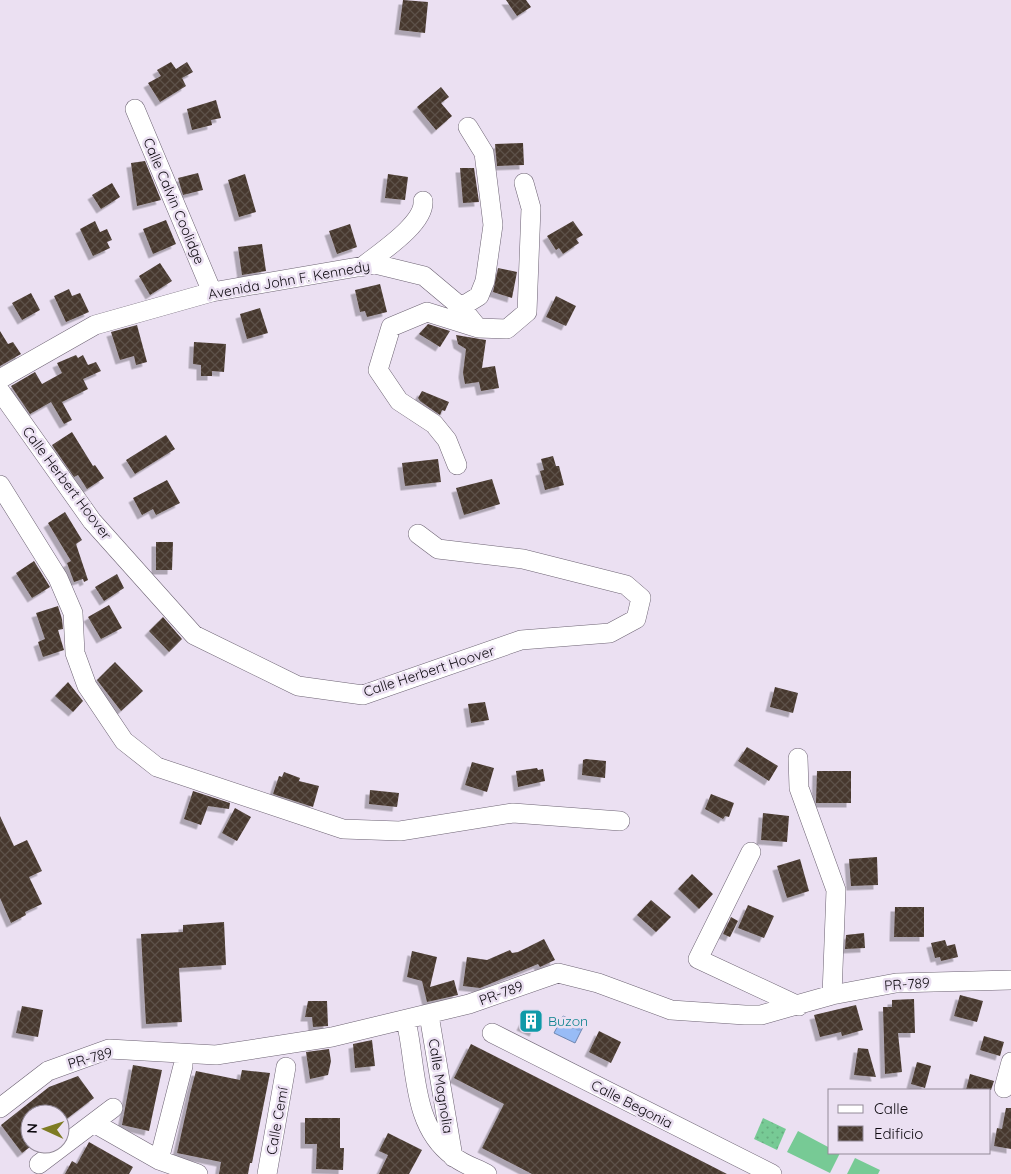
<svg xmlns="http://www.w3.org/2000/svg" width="1011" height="1174" font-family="Quicksand,sans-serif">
<defs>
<pattern id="grass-dots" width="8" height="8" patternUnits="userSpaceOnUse" patternTransform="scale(1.25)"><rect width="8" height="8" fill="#77ca95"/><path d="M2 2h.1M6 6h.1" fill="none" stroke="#66ac7f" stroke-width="1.8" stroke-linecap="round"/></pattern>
<pattern id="water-ripples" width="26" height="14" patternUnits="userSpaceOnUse" patternTransform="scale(1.25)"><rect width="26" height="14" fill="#98bcf6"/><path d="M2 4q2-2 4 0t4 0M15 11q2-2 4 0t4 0" fill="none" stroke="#82a0d2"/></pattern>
<pattern id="building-cross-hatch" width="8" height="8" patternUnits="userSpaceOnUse" patternTransform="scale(1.25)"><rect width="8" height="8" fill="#47382e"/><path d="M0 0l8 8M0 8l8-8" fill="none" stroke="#5d5149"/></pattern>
<filter id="shadow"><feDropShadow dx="-4.5" dy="4.5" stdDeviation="0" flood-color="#0004"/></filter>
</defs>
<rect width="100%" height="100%" fill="#ebe0f2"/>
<path fill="url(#grass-dots)" d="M763,1118L786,1129L777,1150L754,1139Z"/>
<path fill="#77ca95" d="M798,1131L830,1148V1153H840L830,1173L787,1152Z
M855,1158L880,1170L878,1174H847Z"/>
<path fill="url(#water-ripples)" stroke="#6f87b1" d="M563,1016L584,1025L575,1043L554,1033Z"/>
<path fill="url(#building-cross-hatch)" filter="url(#shadow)" d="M403,0L428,2L425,33L399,30Z
M506,0H526L531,7L517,16Z
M171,62L176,69L187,62L193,72L182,78L186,86L160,102L148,83L161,76L157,70Z
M441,87L449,97L441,103L452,116L436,130L417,107Z
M216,100L221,118L211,120L212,125L192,130L187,109Z
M523,143L524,165L497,166L495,144Z
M145,161L161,200L137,206L131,163Z
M460,168H474L479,202L463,203Z
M198,173L203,190L183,195L178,178Z
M245,174L256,212L239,217L228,180Z
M388,174L408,177L405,200L385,198Z
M112,183L120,197L101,209L92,195Z
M166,220L176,244L153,254L143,229Z
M95,221L100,232L107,229L112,240L107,242L110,248L93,256L80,229Z
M573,221L583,235L576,239L579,243L563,254L559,248L556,250L547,236Z
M350,224L357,247L337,254L329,231Z
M262,244L266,271L242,275L238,247Z
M160,263L172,281L150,295L139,276Z
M498,268L517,272L512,298L493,292Z
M380,284L387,312L367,317L365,311L360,312L355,290Z
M69,289L72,296L80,293L89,312L66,322L54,296Z
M31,293L40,310L22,320L12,303Z
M556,296L576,306L566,326L546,317Z
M260,308L268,333L247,339L240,314Z
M428,324L450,331L440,347L419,334Z
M137,325L147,362L136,365L134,356L120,360L111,332Z
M0,331L8,344L13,342L21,354L0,366Z
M456,335L486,340L482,368L495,366L499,388L481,391L479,382L465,384L463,373L466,349L458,344Z
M194,342L226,344L224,372L212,371V376H201V365L193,364Z
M76,355L78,358L83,355L88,365L96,362L101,371L83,379L88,389L62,402L72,420L64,424L51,402L30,414L11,386L35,372L42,384L62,373L57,363Z
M422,391L449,402L445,411L442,410L440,415L420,401L418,398Z
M72,432L93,466L95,465L104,478L87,489L78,475L74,477L52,445Z
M166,435L175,449L135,474L126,460Z
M553,456L556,466H559L564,485L545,490L540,471L544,470L541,459Z
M438,459L441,482L405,486L402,463Z
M492,479L500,504L464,515L456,488Z
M167,480L180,503L156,515L153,509L142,515L133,498Z
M65,512L82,540L76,544L88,580L84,582L83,579L74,582L67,563L71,561L48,523Z
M156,542H173L172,570H156Z
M34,561L50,587L32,598L16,573Z
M117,574L124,588L104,601L95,587Z
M109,605L122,628L101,639L88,617Z
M58,606L62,619L63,629L58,630L64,650L43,657L38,642L45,639L36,613Z
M163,617L182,639L169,652L149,631Z
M115,662L143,691L121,711L97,680Z
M68,682L83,701L73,712L55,696Z
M775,687L798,693L793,713L770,707Z
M485,702L489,720L471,723L468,704Z
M747,747L778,766L769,781L738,761Z
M586,759L606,761L605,778L582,775L583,760Z
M472,762L494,768L487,792L465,785Z
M537,768L538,770L543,769L545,781L518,787L516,771Z
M817,771H851V803H816Z
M284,772L300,778L299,781L319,786L313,807L273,794L279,776L282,777Z
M370,790L399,793L397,807L369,804Z
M193,791L230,803L229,809L208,806L201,825L184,819Z
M711,794L734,803L729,817L725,816L723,819L705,809Z
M235,808L251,817L237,841L222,833Z
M763,813L789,816L787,842L761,840Z
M0,816L14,846L27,840L42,871L29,877L42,904L25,912L26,915L11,923L0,898Z
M877,857L878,885L851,886L849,859Z
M800,859L809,891L787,898L777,866Z
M692,874L713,894L699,909L678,889Z
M651,900L671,917L656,932L637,915Z
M748,905L774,916L764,938L738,928Z
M895,907H924V937H894Z
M731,917L738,921L730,937L723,934Z
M224,922L226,965L179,968L182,1022L146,1024L141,934L183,932V925Z
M864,933L865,948L845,949L846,935Z
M544,939L555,960L540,967L538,964L480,988L463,986L467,957L487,960L510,950L512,953L518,952Z
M945,940L947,946L955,944L958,957L941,961L940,957L935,958L931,943Z
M412,951L437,957L430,987L454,980L458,995L427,1002L422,981L407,977Z
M960,995L983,1001L977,1022L954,1016Z
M914,999L915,1033H898L902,1072L885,1074L883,1007H892V1000Z
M308,1001H327L328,1026L313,1027L312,1017H305Z
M856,1005L863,1030L842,1036L841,1032L820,1037L814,1015Z
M22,1006L43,1010L38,1037L16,1033Z
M529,1010L541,1015L534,1032L521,1026Z
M599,1031L621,1042L611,1063L589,1052Z
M984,1036L1004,1042L1000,1056L980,1050Z
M372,1040L375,1066L355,1068L353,1044Z
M471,1044L684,1152L727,1174H532L482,1148L504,1104L454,1078Z
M858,1048L868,1049L876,1077L854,1075Z
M329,1049L331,1061L328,1075L310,1079L306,1052Z
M917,1062L931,1066L925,1088L911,1084Z
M133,1065L162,1070L149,1131L122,1125Z
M242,1070L270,1073L252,1163H250L248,1174H219L221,1162L177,1153L191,1090L196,1071L240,1080Z
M970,1074L994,1081L991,1090H966Z
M78,1076L94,1098L60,1124V1114H30V1147L22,1153L1,1125L49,1087Z
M1006,1108H1011V1149L994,1146L997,1128L1002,1129Z
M305,1118H340V1148H344L343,1170L316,1169L317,1144H305Z
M388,1133L422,1150L409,1174H379L388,1155L379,1151Z
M89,1142L133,1167L129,1174H65L72,1161L77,1164Z"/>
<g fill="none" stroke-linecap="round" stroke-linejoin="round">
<g stroke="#6d6373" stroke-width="20">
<path id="minor" d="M135,109L212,292
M362,267C379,253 425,224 423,201
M461,307L479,296L485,281L493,225L484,153L468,127
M0,379L95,325L212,292L375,264L424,276L461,307L478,328L507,329L527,312L531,208L524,183
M0,391L92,521L194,635L298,686L363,695L521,640L610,633L636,619L641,598L626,585L523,559L438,549L418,534
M457,465L447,440L434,424L399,401L378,370L391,327L427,312L478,328
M0,485L58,578L73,613L75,653L87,686L124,741L157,767L343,829L400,831L513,813L620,821
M798,758L799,788L836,890L832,995
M751,852L698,959L799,1006
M429,1015L453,1157
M406,1021C417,1066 411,1125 453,1156C462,1164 476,1168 487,1174
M492,1033L772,1174
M1004,1088L1011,1062
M0,1108L48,1071L109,1049L216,1055L332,1037L469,1004L558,973L598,983L671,1010L745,1015H761L832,995L896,983L1011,980
M94,1123L159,1160L198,1174
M159,1160L183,1066
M39,1164L113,1108
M267,1174L286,1067"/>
</g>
<use href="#minor" stroke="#fff" stroke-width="19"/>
</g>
<defs>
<g id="building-square" transform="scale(1.25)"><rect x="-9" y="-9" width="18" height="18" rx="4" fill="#0f9aa8" stroke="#ebe0f2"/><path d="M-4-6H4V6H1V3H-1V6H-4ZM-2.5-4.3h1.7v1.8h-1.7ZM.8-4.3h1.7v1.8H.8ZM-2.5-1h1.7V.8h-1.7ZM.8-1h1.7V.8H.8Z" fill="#fff"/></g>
</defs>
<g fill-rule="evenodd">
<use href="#building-square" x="531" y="1021"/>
</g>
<g text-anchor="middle" stroke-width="5" stroke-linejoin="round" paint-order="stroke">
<g font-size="14" fill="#0e0a10" stroke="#ebe0f2">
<text transform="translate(174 201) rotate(67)" y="5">Calle Calvin Coolidge</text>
<text transform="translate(289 280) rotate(-10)" y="5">Avenida John F. Kennedy</text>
<text transform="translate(67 483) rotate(53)" y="5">Calle Herbert Hoover</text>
<text transform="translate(429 671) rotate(-18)" y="5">Calle Herbert Hoover</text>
<text transform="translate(907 984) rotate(-4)" y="5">PR-789</text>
<text transform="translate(501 993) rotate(-20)" y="5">PR-789</text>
<text transform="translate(90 1058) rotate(-16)" y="5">PR-789</text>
<text transform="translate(441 1086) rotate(81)" y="5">Calle Magnolia</text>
<text transform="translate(632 1104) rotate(27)" y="5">Calle Begonia</text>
<text transform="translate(277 1121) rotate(-80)" y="5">Calle Cemí</text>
</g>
<g font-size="14" fill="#0d838f" stroke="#ebe0f2" text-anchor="start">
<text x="548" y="1026">Buzon</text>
</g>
</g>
<rect x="828" y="1089" width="162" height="65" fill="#ebe0f2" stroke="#938a98"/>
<rect x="838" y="1105" width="25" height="8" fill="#ffffff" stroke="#938a98"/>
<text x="874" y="1114" font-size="15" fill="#0e0a10">Calle</text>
<rect x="838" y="1126" width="25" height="15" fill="url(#building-cross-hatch)" stroke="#938a98"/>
<text x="874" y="1139" font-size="15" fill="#0e0a10">Edificio</text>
<g transform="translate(45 1129) rotate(273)"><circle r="24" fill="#ebe0f2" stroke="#938a98"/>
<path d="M0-4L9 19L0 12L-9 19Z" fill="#7e7b23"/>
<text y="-8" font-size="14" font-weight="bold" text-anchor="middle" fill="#0e0a10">N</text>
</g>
</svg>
